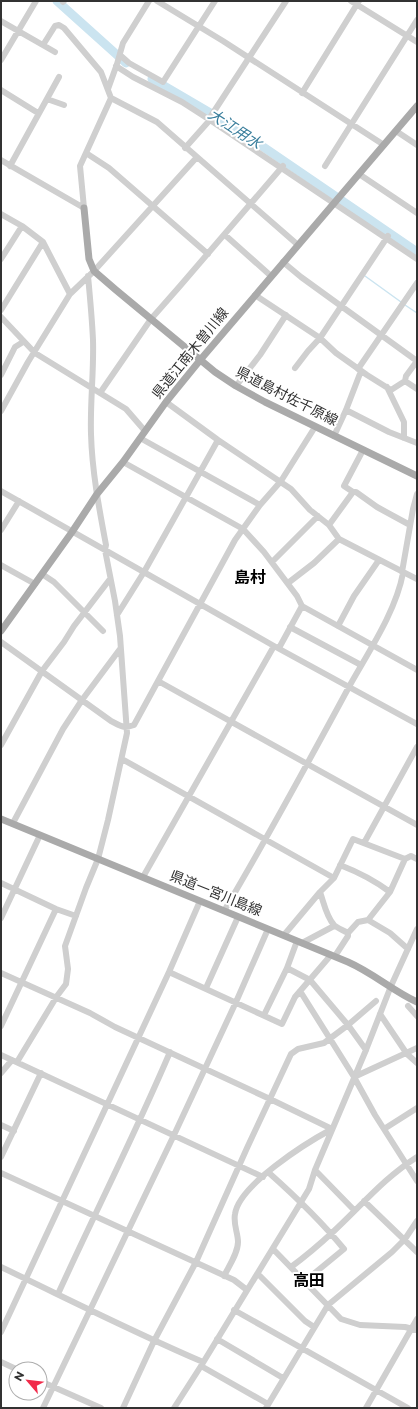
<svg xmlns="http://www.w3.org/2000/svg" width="418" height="1409" font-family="Montserrat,'Noto Sans JP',sans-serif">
<rect width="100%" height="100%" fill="#fff"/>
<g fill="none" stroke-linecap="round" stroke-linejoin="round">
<path stroke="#cbe4f0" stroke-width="1.5" d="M365,276L401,302
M405,305L417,313"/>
<path stroke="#cbe4f0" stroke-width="9" d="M57,1L126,63
M152,79L234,127L417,252"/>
<path stroke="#cfcfcf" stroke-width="6" d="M157,1L223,41L384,145
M351,1L417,42
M63,2L64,1
M1,21L55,52
M43,45L55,26L59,25L64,28L101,72L111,98L157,122L298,245
M120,55L129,63L163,82L215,1
M1,60L36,1
M116,66L133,77L182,102L210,120L417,259
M108,89L117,64L123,43L149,1
M1,90L38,113
M302,93L359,1
M47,99L64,105
M396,131L417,145
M185,148L209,121L211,116L286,1
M86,153L109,168L208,254
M1,160L84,208
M10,166L59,77
M325,166L417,20
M359,174L417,213
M84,208L80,166L111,98
M1,214L22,226L43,242L70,294
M225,235L271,276
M1,259L22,226
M283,262L301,277L417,361
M255,295L320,338L336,353L367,375L391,390L405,381
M1,310L43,242
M1,317L35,353L126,409L145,431
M417,361L406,376L405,381L417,389
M295,368L308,351L320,338L388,236
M358,369L417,283
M1,375L15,347L23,342
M236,386L260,355L286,315
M387,387L404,422V438
M100,393L151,319L180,286L283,166
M166,402L218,440L291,489L310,510L329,525L339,539
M346,410L389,432L417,443
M1,411L28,362L70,294L94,271L197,157
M334,436L346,410L361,371
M140,438L260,505
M123,462L243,529L264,552L297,596L302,606L417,670
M1,491L274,646L417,724
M353,492H356L377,507L410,525
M329,525L353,492L344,486L363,450
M1,530L19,501
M272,562L318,516
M1,565L35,584
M402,572L413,509L417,494
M42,574L54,582L103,631
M288,583L314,563L339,539L417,579
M117,615L144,572L218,440
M338,626L354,596L379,560
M290,627L361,665
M1,642L111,721C121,726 123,729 134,725L235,540L260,505L281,481L315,427
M279,648L302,606
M158,681L417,825
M1,745L42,671L64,642L74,626L110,579
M122,759L334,878
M13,823L63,729L82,700L120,649
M364,843L417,747
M340,865C358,872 374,880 390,892
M143,877L274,646
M1,883L56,909L76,916
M320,892C324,903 326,916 334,925C337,928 343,930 348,933
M224,911C268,837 309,761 350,685C369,651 396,611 403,573
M1,918L40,835
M368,920L390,933L408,949
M284,935L320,892L334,878L353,839L405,859
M302,943L334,926
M335,956L348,936V933L358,922L368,920L390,892L405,859L411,856L417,859
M287,968L310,980L348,1025L366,1050
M169,972L282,1024L295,997L331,955
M1,973L90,1013L115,1027L270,1099L332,1129
M206,988L238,917
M300,991L354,1077L375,1115L417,1181
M408,1006L417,1016
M380,1014L407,1054L417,1063
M264,1015L287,968L297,941
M1,1026L56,909
M1,1055L263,1177
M17,1062L57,996L66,984L68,969L65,946L86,888L98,859L108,820L127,733L120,636L115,601L105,550L106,545C99,508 92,471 91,434C90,402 94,371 93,340C92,318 90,297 88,276
M1,1073L12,1060
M354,1077L417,1048
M1,1125L14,1131
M384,1129L417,1108
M1,1157L41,1073
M315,1170L354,1210
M268,1172C295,1196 321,1221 344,1249L305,1281
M1,1173L234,1280L247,1290
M364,1201L417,1252
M273,1249L341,1319L360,1325L405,1327L417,1330
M1,1267C68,1299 135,1333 203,1362
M291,1267C306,1256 320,1244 334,1231C361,1206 385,1177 417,1157
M258,1274L305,1321L314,1327
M224,1276C229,1266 238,1253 238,1242C238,1233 233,1224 235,1214C239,1185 306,1143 332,1129
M58,1294C95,1213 135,1134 170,1052
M234,1310L408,1408
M1,1332L169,972L200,901
M217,1339L283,1378
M1,1362L16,1369
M201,1366L268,1404
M40,1381L101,1408
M43,1408L174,1135L236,1002L268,929
M123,1408L154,1341L196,1262L247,1148L291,1054L298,1049L324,1043L348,1025L376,1001
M174,1408L201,1366L309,1189L315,1170L366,1050L391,986L417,929
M266,1408L328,1305L392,1252L405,1239L417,1221
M366,1408L417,1319"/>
<path stroke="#aaa" stroke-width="7" d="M84,208L89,259L94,271L116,290L215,372L236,386L265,402L417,476
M1,631L72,532L97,494L123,462L166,402L201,359L417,106
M1,819L348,962C373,973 393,991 417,1002"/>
</g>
<g text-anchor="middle" stroke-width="4" stroke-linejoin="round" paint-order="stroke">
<g font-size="14" fill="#323232" stroke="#fff">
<text transform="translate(190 353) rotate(-51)" y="5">県道江南木曽川線</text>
<text transform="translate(287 396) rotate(27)" y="5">県道島村佐千原線</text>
<text transform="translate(216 893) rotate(22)" y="5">県道一宮川島線</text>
</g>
<g font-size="15" font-style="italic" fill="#387d9b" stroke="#fff">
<text transform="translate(235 129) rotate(33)" y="5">大江用水</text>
</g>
<g font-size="16" font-weight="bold" fill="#000" stroke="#fff">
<text x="250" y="583">島村</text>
<text x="309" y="1286">高田</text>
</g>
</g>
<rect width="418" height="1409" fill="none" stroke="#323232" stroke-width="4"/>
<g transform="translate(28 1381) rotate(298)"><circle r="19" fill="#ffffff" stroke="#adadad"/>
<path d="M0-3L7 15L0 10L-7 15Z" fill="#f12b4a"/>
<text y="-6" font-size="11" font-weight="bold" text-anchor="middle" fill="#323232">N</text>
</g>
</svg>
